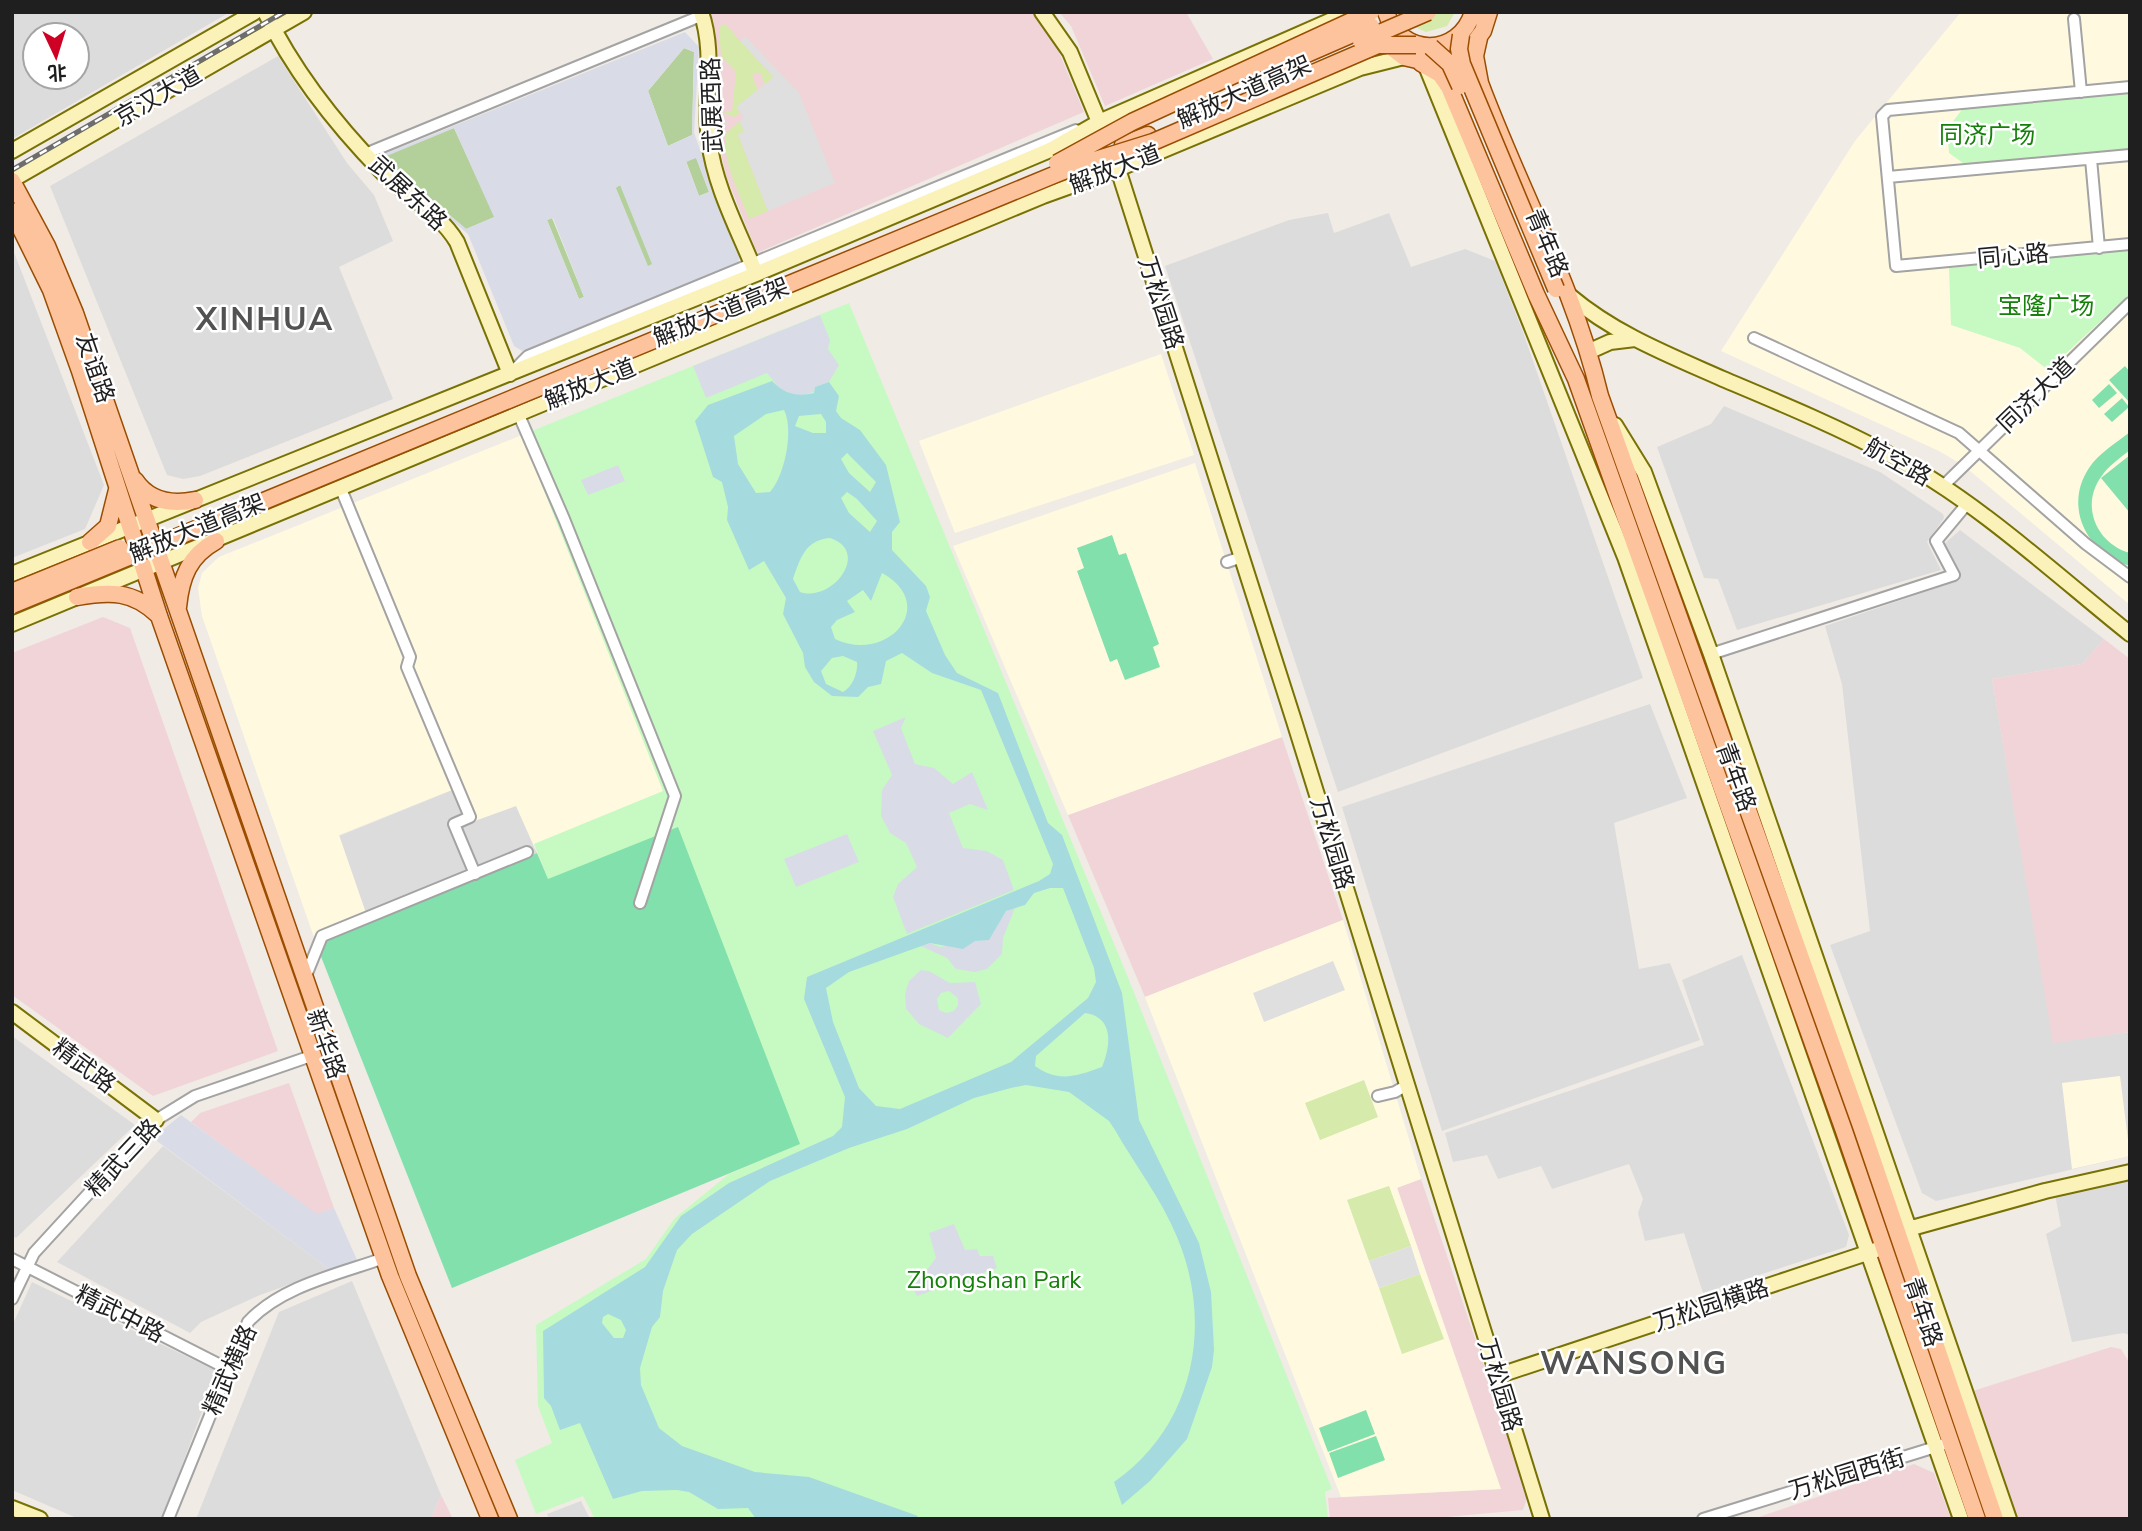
<svg xmlns="http://www.w3.org/2000/svg" width="2142" height="1531" font-family="'Nunito Sans','Noto Sans SC',sans-serif">
<rect width="100%" height="100%" fill="#f0ebe5"/>
<path fill="#dddcdc" fill-rule="evenodd" d="M12,12H230L12,139ZM35,35H77V77H35Z
M278,56L347,163L374,195L393,241L339,267L393,399L200,476L183,479L167,475L50,186Z
M1328,213L1334,233L1389,213L1411,267L1465,249L1495,261L1523,332L1643,678L1338,792L1165,266L1289,220Z
M12,247L104,485L85,529L12,558Z
M1724,406L1880,472L1943,514L1944,518L1927,542L1941,570L1737,630L1718,579L1704,578L1657,447L1711,424Z
M1960,530L2104,639L2082,664L1992,679L2054,1042L2130,1032V1156L1936,1201L1922,1193L1830,945L1870,931L1842,684L1825,626L1960,580L1943,545Z
M1650,704L1687,798L1614,823L1639,969L1670,963L1700,1040L1442,1131L1342,807Z
M455,789L516,805L537,853L369,922L339,836Z
M1742,955L1849,1235L1846,1247L1703,1293L1684,1233L1645,1241L1638,1213L1643,1199L1629,1164L1552,1189L1541,1166L1498,1179L1487,1155L1453,1162L1445,1133L1704,1045L1682,980Z
M12,1036L135,1125L16,1238L12,1236Z
M163,1146L330,1270L260,1295L201,1322L190,1333L57,1262Z
M2130,1177V1335L2123,1333L2072,1342L2046,1234L2061,1226L2055,1194Z
M352,1281L441,1495L431,1519H196L279,1312Z
M32,1282L217,1371L162,1519H79L12,1490V1326Z
M581,1501L590,1519H549L547,1514Z"/>
<path fill="#f1d4d8" d="M706,12H1037L1051,33L1084,112L757,253L726,176L720,149L715,109L713,32Z
M1059,12H1186L1213,59L1105,106L1071,26Z
M103,617L130,628L278,1051L153,1096L12,995V653Z
M2104,639L2130,659V1032L2053,1043L1992,679L2082,664Z
M1282,737L1343,920L1145,997L1068,815Z
M289,1083L334,1208L317,1215L191,1122L200,1113Z
M1421,1179L1528,1495L1523,1510L1425,1519H1330L1328,1498L1500,1489L1397,1187Z
M2111,1347L2121,1349L2130,1364V1519H2017L1973,1391Z
M1914,1464L1934,1473L1951,1519H1753Z
M441,1495L453,1519H431Z"/>
<path fill="#fffadf" d="M1961,12H2130V605L1963,465L1939,451L1721,351L1855,141Z
M1161,354L1194,455L955,533L919,441Z
M522,435L664,791L534,844L537,853L516,806L469,823L454,789L339,835L369,922L316,943L202,616L198,588L202,573L219,557Z
M1195,463L1282,737L1068,815L953,546Z
M1343,920L1421,1179L1397,1188L1501,1489L1341,1497L1145,997Z
M2120,1076L2130,1156L2072,1169L2062,1083Z"/>
<path fill="#d5eaab" d="M1401,12H1455L1447,26L1426,32L1408,24Z
M725,24L774,78L765,85L760,72L752,75L758,91L737,107L740,113L734,117L721,111L732,112L736,72L721,56L719,27Z
M740,121L744,132L738,135L768,211L749,219C740,194 721,160 726,133Z
M1364,1080L1378,1117L1320,1140L1305,1103Z
M1389,1186L1411,1246L1369,1261L1347,1200Z
M1420,1274L1444,1339L1402,1354L1379,1288Z"/>
<path fill="#b3d09a" d="M684,48L694,52L692,135L668,146L648,91Z
M454,128L495,217L466,229L382,157Z
M696,157L709,192L699,196L686,161Z
M621,185L653,265L647,267L615,187Z
M552,218L584,297L579,299L547,220Z"/>
<path fill="#c7fac2" d="M2130,92V151L1967,166L1949,153L1947,129L1964,107Z
M2130,249V294L2048,370L2020,348L1951,325L1949,268Z
M849,303L1129,980L1332,1489L1325,1492L1328,1519H595L583,1496L536,1514L515,1460L552,1443L538,1406L536,1325L646,1259L675,1218L729,1174L799,1144L548,879L534,844L663,791L522,435Z"/>
<path fill="#82e0ac" d="M2125,366L2130,372V403L2109,380Z
M2109,384L2117,393L2099,408L2092,400Z
M2122,398L2129,407L2112,422L2104,414Z
M2130,432V450C2120,458 2108,466 2101,477C2080,506 2097,544 2130,553V566C2087,554 2063,507 2089,468C2099,453 2116,443 2130,432Z
M2130,455V513L2101,478Z
M1112,535L1119,555L1126,553L1159,644L1153,647L1160,667L1125,680L1117,659L1110,662L1077,571L1084,568L1077,548Z
M678,827L800,1144L452,1288L316,944L537,853L548,879Z
M1366,1410L1375,1434L1328,1452L1319,1428Z
M1376,1436L1385,1460L1338,1478L1329,1453Z"/>
<path fill="#dfdfdf" d="M745,36L799,93L835,183L768,211L738,134L744,132L740,121L744,117L736,107L774,77L740,41Z
M1333,961L1345,990L1264,1022L1253,993Z
M1411,1246L1420,1274L1379,1288L1369,1261Z"/>
<path fill="#d9dce6" fill-rule="evenodd" d="M685,32L699,47L694,133L740,257L737,264L522,351L514,346L468,234L377,157ZM684,48L694,52L692,135L668,146L648,91ZM454,128L494,217L466,229L382,158ZM696,158L709,192L699,196L686,162ZM620,185L652,264L648,266L616,188ZM553,218L584,297L579,299L547,220Z
M820,315L830,340L828,349L839,365L829,382L815,387L814,392L798,396L780,389L767,373L706,398L693,366Z
M618,465L625,481L588,495L581,480Z
M906,717L901,728L915,764L934,768L953,784L972,772L988,810L970,804L949,813L963,848L987,851L1003,860L1014,890L907,934L893,897L898,884L917,867L906,843L890,833L881,816L882,790L892,775L873,731Z
M847,834L859,862L796,887L784,859Z
M1015,908L1003,938L1002,954L987,969L975,972L956,969L947,958L921,946L930,943L940,947L988,939L1006,911Z
M921,970L929,971L950,983L975,982L981,1004L948,1038L919,1024L906,1009L905,994L909,981ZM949,991L958,998V1005L954,1011L946,1013L939,1010L937,999L941,993Z
M181,1115L317,1214L334,1208L357,1260L330,1270L153,1138Z
M954,1224L965,1250L977,1249L980,1256H993L997,1268L917,1296L911,1284L927,1276L926,1271L936,1258L929,1233Z"/>
<path fill="#a5dbde" fill-rule="evenodd" d="M772,381C785,394 796,397 814,393L815,387L829,382L839,396L836,411L841,418L860,430L886,465L900,522L892,532V550L926,586L930,597L926,611L945,655L957,673L998,693L1048,823L1062,835L1122,993L1139,1120L1199,1243L1211,1292L1214,1350L1212,1367L1187,1439L1150,1481L1122,1505L1114,1482C1194,1427 1214,1324 1177,1237C1162,1200 1135,1165 1115,1130L1109,1121L1069,1092L1026,1085L1011,1088L974,1098L907,1129L849,1148L770,1181L692,1234L677,1250L663,1291L660,1317L652,1327L640,1368L641,1385L659,1428L682,1446L755,1472L809,1477L918,1516L915,1519H756L748,1508L718,1509L689,1492L677,1490L642,1491L613,1499L580,1423L560,1430L551,1406L544,1398L543,1331L645,1267L681,1216L729,1183L833,1136L842,1127L845,1097L804,999L807,977L1039,881L1050,874L1053,864L981,690L932,673L902,653L886,661L881,684L868,687L858,697L832,696L814,682L805,667L803,653L783,614L786,598L764,561L749,570L727,520L728,507L722,482L713,477L695,421L708,405ZM784,410C794,429 785,476 770,492L756,493L738,464L734,436L766,414ZM821,414L826,422V433H813L795,426L799,416ZM847,453L876,482L870,492L849,473L841,459ZM847,492L857,499L877,521L870,532L849,513L841,498ZM830,538C871,551 833,603 800,592L793,579C800,559 805,540 830,538ZM882,573C940,605 887,664 835,639L831,627L837,620L855,612L847,601L863,590L871,601ZM843,656L857,662C858,672 853,687 843,692L826,684L821,671L832,658ZM1050,888H1063L1094,968L1096,982L1088,998L1011,1062L900,1109L876,1106L859,1088L833,1022L826,988L849,972L930,943L963,949L975,941L989,940L1006,911L1025,905L1034,893ZM1085,1013C1114,1017 1111,1045 1102,1067C1077,1076 1058,1083 1035,1066L1036,1056ZM608,1314L621,1320L626,1330L623,1338H614L602,1323L603,1317Z"/>
<g fill="none" stroke-linecap="round" stroke-linejoin="round">
<g stroke="#a3a3a3" stroke-width="14">
<path id="street" d="M2074,19L2081,92
M2130,87L1888,110L1882,116L1896,266L2130,244
M365,154L703,15
M2091,159L2099,248
M1888,177L2130,155
M1754,338L1959,433L2086,544L2130,577
M516,368L528,356L1076,130
M518,413L564,519L675,796L640,903
M1942,487L2130,303
M341,489L410,657L407,667L470,817L454,824L475,874
M1227,562L1242,557
M1711,654L1954,575L1936,541L1966,505
M305,978L322,936L527,852
M1378,1096L1395,1092L1407,1085
M12,1259L228,1369
M12,1299L34,1253L156,1120L195,1096L314,1055
M168,1519L248,1322C281,1286 339,1274 384,1258
M1703,1519L1942,1445"/>
</g>
<g stroke="#787104" stroke-width="18">
<path id="secondary" d="M265,12C293,70 338,127 383,173C408,197 439,212 457,242L510,374
M701,12C716,55 703,97 709,141C715,188 739,231 756,274
M1042,12L1070,52L1099,122
M1426,66L1625,557L1961,1519
M12,151L255,12
M1118,169L1294,721L1542,1519
M12,180L304,12
M1570,296C1615,334 1669,355 1723,379C1780,403 1838,427 1892,456C1977,501 2055,574 2130,634
M1590,351L1610,342L1635,339
M1615,425L1644,472L1711,654L2009,1519
M12,574L756,274L1050,150L1099,122L1350,12
M12,624L1043,196L1118,169L1360,68L1404,57
M12,1012L156,1120
M1901,1231L2045,1191L2130,1172
M1497,1376L1876,1250
M12,1508L40,1519"/>
</g>
<g stroke="#9a4d00" stroke-width="19">
<path id="primary" d="M1386,12C1400,57 1459,58 1473,12
M1479,38L1475,56L1480,83C1519,188 1574,286 1600,396L1861,1126L1995,1519
M1382,40L1404,57L1430,63
M1472,46L1483,31L1489,12
M1421,63L1440,74L1449,87L1536,294L1576,379L1843,1128L1977,1519
M1123,145L1148,135
M12,181L47,246L75,313L408,1276L509,1519
M12,211L51,290L80,371L159,616L390,1276L490,1519
M135,480C149,501 171,505 195,500
M90,542L108,526L117,490
M77,597C111,591 133,591 158,615
M178,607C181,577 189,556 216,541"/>
</g>
<use href="#street" stroke="#fff" stroke-width="10"/>
<use href="#secondary" stroke="#faf2b9" stroke-width="14"/>
<use href="#primary" stroke="#fdc39d" stroke-width="16"/>
<g stroke="#6d6d6d" stroke-width="5">
<path id="rail" d="M12,170L284,12"/>
</g>
<use href="#rail" stroke="#fff" stroke-width="2.5" stroke-dasharray="8" stroke-linecap="butt"/>
<g stroke="#9a4d00" stroke-width="19" stroke-linecap="butt">
<path id="primary-bridge" d="M1461,35L1459,49L1462,64L1556,289
M1361,41L1428,12
M1431,47L1450,64L1460,86
M1277,67L1371,26
M1057,163L1132,122L1371,12
M12,592L120,548
M12,605L1073,167L1153,142L1378,45H1416"/>
</g>
<use href="#primary-bridge" stroke="#fdc39d" stroke-width="16"/>
</g>
<g text-anchor="middle" stroke-width="5" stroke-linejoin="round" paint-order="stroke">
<g font-size="24" fill="#1f1f1f" stroke="#fff">
<text transform="translate(1244 92) rotate(-24)" y="8">解放大道高架</text>
<text transform="translate(158 96) rotate(-30)" y="8">京汉大道</text>
<text transform="translate(712 105) rotate(-92)" y="8">武展西路</text>
<text transform="translate(1115 169) rotate(-21)" y="8">解放大道</text>
<text transform="translate(408 193) rotate(43)" y="8">武展东路</text>
<text transform="translate(1547 243) rotate(67)" y="8">青年路</text>
<text transform="translate(2013 256) rotate(-5)" y="8">同心路</text>
<text transform="translate(1161 303) rotate(72)" y="8">万松园路</text>
<text transform="translate(721 312) rotate(-22)" y="8">解放大道高架</text>
<text transform="translate(95 368) rotate(71)" y="8">友谊路</text>
<text transform="translate(590 384) rotate(-22)" y="8">解放大道</text>
<text transform="translate(2036 395) rotate(-44)" y="8">同济大道</text>
<text transform="translate(1898 462) rotate(29)" y="8">航空路</text>
<text transform="translate(197 528) rotate(-22)" y="8">解放大道高架</text>
<text transform="translate(1736 777) rotate(70)" y="8">青年路</text>
<text transform="translate(1332 843) rotate(73)" y="8">万松园路</text>
<text transform="translate(326 1044) rotate(71)" y="8">新华路</text>
<text transform="translate(84 1066) rotate(37)" y="8">精武路</text>
<text transform="translate(123 1158) rotate(-47)" y="8">精武三路</text>
<text transform="translate(1711 1305) rotate(-18)" y="8">万松园横路</text>
<text transform="translate(1923 1312) rotate(71)" y="8">青年路</text>
<text transform="translate(120 1314) rotate(27)" y="8">精武中路</text>
<text transform="translate(230 1370) rotate(-66)" y="8">精武横路</text>
<text transform="translate(1500 1385) rotate(73)" y="8">万松园路</text>
<text transform="translate(1847 1474) rotate(-17)" y="8">万松园西街</text>
</g>
<g font-size="24" fill="#15800a" stroke="#fff">
<text x="1987" y="143">同济广场</text>
<text x="2046" y="314">宝隆广场</text>
<text x="994" y="1288">Zhongshan Park</text>
</g>
<g font-size="32" font-weight="bold" letter-spacing="2" fill="#525252" stroke="#fff">
<text x="265" y="330">XINHUA</text>
<text x="1634" y="1374">WANSONG</text>
</g>
</g>
<rect width="2142" height="1531" fill="none" stroke="#1f1f1f" stroke-width="28"/>
<g transform="translate(56 56) rotate(176)"><circle r="33" fill="#ffffff" stroke="#a5a5a5" stroke-width="2"/>
<path d="M0-5L12 26L0 18L-12 26Z" fill="#ce0023"/>
<text y="-10" font-size="19" font-weight="bold" text-anchor="middle" fill="#1f1f1f">北</text>
</g>
</svg>
